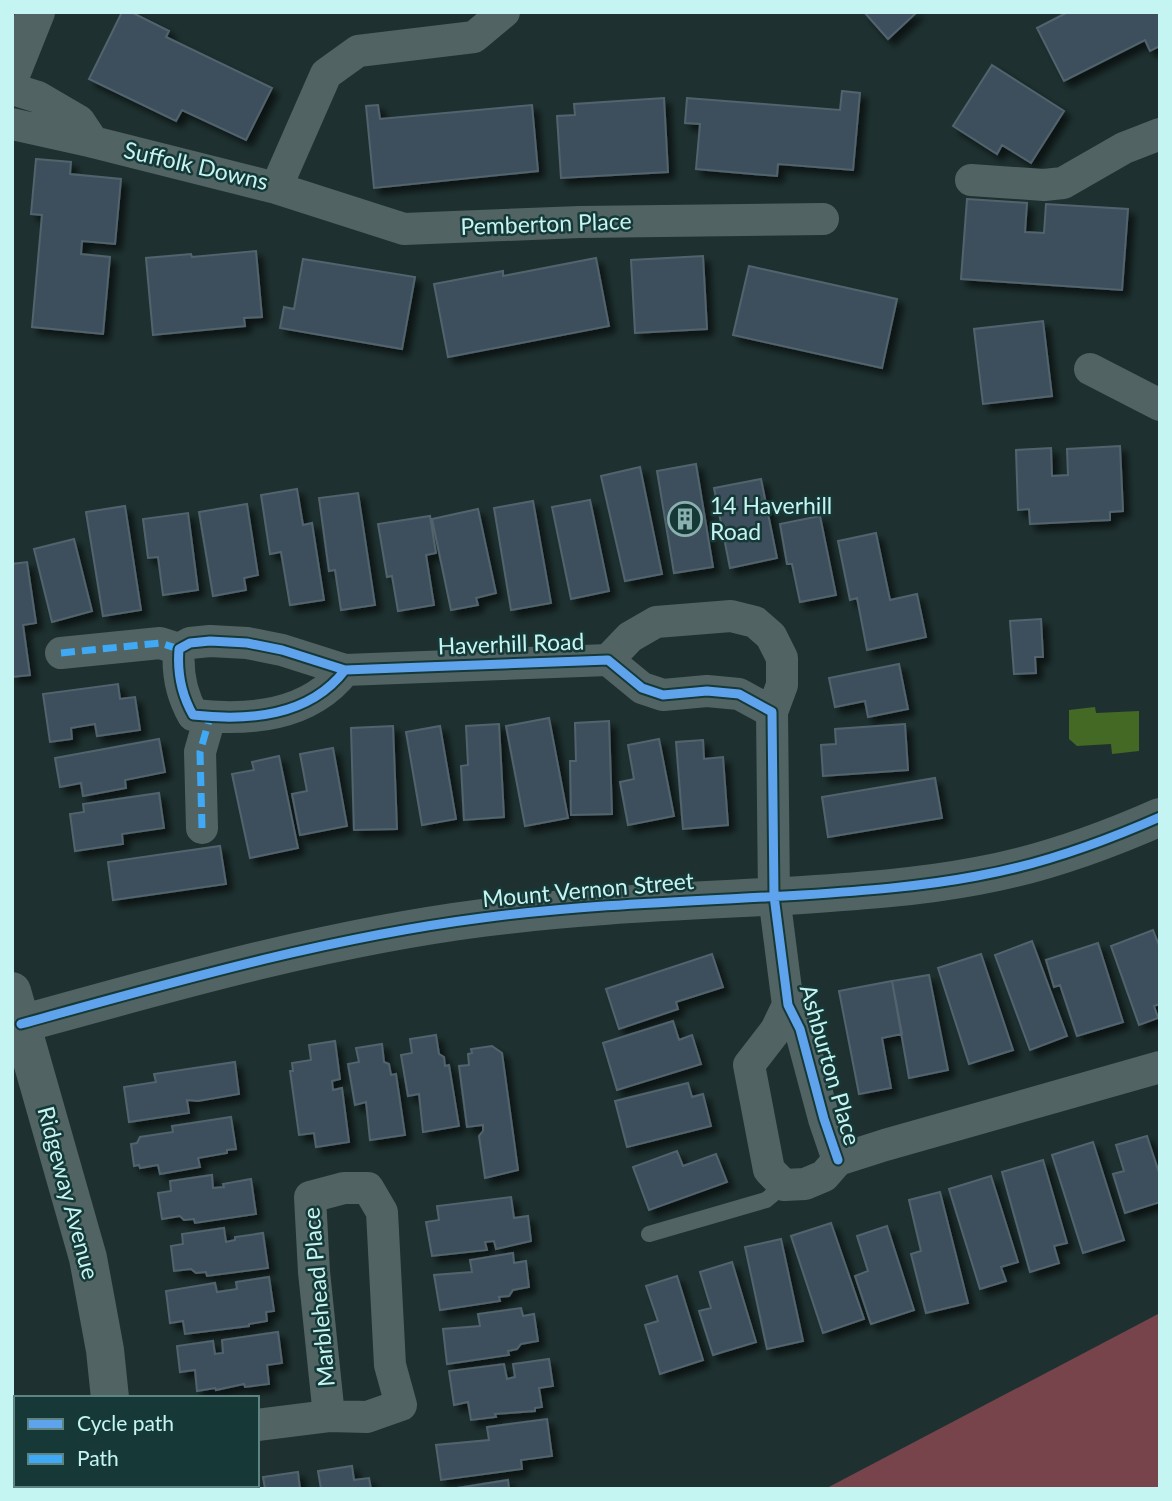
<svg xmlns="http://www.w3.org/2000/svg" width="1172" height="1501" font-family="Lato,sans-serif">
<defs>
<filter id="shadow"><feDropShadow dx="6" dy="6" stdDeviation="3.5" flood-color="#0009"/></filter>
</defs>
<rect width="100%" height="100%" fill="#1e3130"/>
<path fill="#77444b" d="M1160,1313V1489H825Z"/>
<path fill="#446925" d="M1095,707L1096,713L1139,711V751L1112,754L1111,744L1077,746L1069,739V710Z"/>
<path fill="#3c505b" stroke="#52646e" stroke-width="2" filter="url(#shadow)" d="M122,12H131L169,31L166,37L272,88L246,140L182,110L176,121L89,79Z
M864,12H917L888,39Z
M1068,12H1160V46L1150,51L1145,40L1064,81L1037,28Z
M992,65L1064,111L1031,163L1002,145L997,154L953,126Z
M842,91L860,93L853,170L778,164L777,176L696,169L700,124L685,123L687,98L840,110Z
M664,98L668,172L561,178L557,116L575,115L574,104Z
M378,105L380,119L532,105L538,171L374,188L366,106Z
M36,159L71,162L70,174L121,179L115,244L82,241L81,254L110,257L103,334L32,327L42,215L31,214Z
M967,199L1027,203L1025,232L1044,233L1046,204L1128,209L1122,290L961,279Z
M256,251L262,317L244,318L245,326L153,335L146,258L191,254L192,257Z
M703,256L707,329L635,333L631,260Z
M596,258L609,326L448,357L434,284L503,271V276Z
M303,259L415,277L402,349L280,328L284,307L294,309Z
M749,266L897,299L882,368L733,335Z
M1043,321L1052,396L983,404L974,329Z
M1120,446L1123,511L1110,512V520L1030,524L1029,509L1018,510L1016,450L1051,448L1052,476L1068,475L1067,449Z
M696,464L713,567L674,573L657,471Z
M640,467L662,574L625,581L601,476Z
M761,479L777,558L730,568L714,488Z
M297,489L303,525L312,523L324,600L290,605L281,552L270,554L261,495Z
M358,493L375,605L341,610L335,570L329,571L319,498Z
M590,500L609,591L571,599L552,507Z
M533,501L551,603L511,610L494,508Z
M247,504L258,575L244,578L246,590L213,596L199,512Z
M125,506L141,610L103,616L86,512Z
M478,509L496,593L476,598L478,605L451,610L432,519Z
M188,513L198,590L163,595L158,557L148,558L143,519Z
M430,516L436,553L426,555L434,605L398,611L392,576L387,577L378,524Z
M820,516L836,595L800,602L792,564H787L780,524Z
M876,533L890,600L917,594L926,637L867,650L857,598L850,600L838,541Z
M74,539L92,611L52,622L34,549Z
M27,562L36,623L23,625L30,675L12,677V564Z
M1041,619L1043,657H1035L1036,673L1014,674L1010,621Z
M899,664L908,709L868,717L865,701L835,707L829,678Z
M118,684L120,699L135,697L140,730L97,736L95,724L71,728L72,739L50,742L43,694Z
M549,718L568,818L525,826L506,726Z
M609,721L612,814L571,815L570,761H576L575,723Z
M499,724L504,817L464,820L461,766L468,765L466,726Z
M905,724L908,770L823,776L821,745L836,744L835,729Z
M393,726L397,829L354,830L351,728Z
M440,726L456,819L422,825L406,732Z
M159,739L165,772L125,780L126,788L83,796L81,783L60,787L55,758Z
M659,739L674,816L628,825L620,782L634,779L628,745Z
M703,740L704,759L723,757L728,825L683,829L676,742Z
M333,748L347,826L300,835L292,794L307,791L300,754Z
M279,756L298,848L250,858L232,774L254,770L252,762Z
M935,778L942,818L828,837L822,797Z
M159,793L164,828L122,834L123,844L75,851L70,814L84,812L83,804Z
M220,846L226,884L113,900L108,862Z
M1153,930L1160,948V1004L1154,1006L1158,1018L1139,1025L1111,946Z
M1032,941L1067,1036L1030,1050L995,955Z
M1098,943L1123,1022L1077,1036L1060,985L1054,987L1046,960Z
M712,954L723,987L676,1002L678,1009L619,1029L606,989Z
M981,954L1013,1050L969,1064L938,968Z
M929,975L948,1070L909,1078L892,981Z
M892,981L902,1034L882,1038L891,1088L859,1094L839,991Z
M673,1021L679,1040L692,1035L701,1064L617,1090L603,1043Z
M436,1035L439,1054L444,1057L445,1066L449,1065L459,1126L423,1132L419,1094L408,1096L401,1055L412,1053L410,1039Z
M335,1041L340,1079L332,1081L333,1090L342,1088L349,1142L316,1147L314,1133L299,1135L290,1071H293L292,1063L311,1060L309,1045Z
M382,1044L384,1062L389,1064L391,1075L396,1074L405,1135L370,1140L366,1102L355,1105L348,1064L359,1062L356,1048Z
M492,1046L502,1053L518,1170L485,1178L479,1136L483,1131V1125L467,1127L459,1066L469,1065L468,1054L472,1053L471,1049Z
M235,1062L239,1094L198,1101L187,1100L189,1113L129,1122L124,1087L156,1082L154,1074Z
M688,1083L692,1097L703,1094L711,1126L627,1147L615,1101Z
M231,1117L236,1149L227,1150V1153L198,1158L200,1167L160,1174L158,1165L140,1168L139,1165L134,1166L131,1144L137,1143L140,1137L173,1132L172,1126Z
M1147,1136L1160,1176V1202L1125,1213L1113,1174L1124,1171L1116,1145Z
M1093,1142L1124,1240L1083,1253L1052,1155Z
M677,1151L683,1166L716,1154L727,1182L649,1210L633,1167Z
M1043,1160L1067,1243L1054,1246L1059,1263L1030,1272L1002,1172Z
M212,1175L213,1188L224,1187L223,1184L251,1179L256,1214L195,1223L194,1219L184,1220L180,1216L162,1219L158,1193L171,1191L170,1181Z
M991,1176L1018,1262L1001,1267L1006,1281L980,1289L949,1189Z
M940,1192L968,1303L926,1313L911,1254L921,1251L909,1200Z
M511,1197L514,1218L528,1216L531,1241L496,1249L494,1241L485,1242L487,1250L432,1256L426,1222L439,1220L437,1206Z
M831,1223L864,1319L823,1333L791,1236Z
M887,1226L914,1310L871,1324L855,1276L868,1271L857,1236Z
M224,1228L226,1242L235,1240V1237L263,1233L268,1268L207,1276L206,1272L196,1273L191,1269L174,1271L171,1246L183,1244L182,1234Z
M781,1239L803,1341L767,1349L745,1247Z
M513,1253L514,1263L526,1261L529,1287L513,1290L509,1296L499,1297L500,1301L440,1310L434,1275L472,1272L470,1260Z
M732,1262L756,1342L713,1355L699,1311L711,1308L700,1272Z
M677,1276L703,1360L660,1374L645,1325L658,1321L646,1286Z
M269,1277L274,1311L266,1312L267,1321L249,1324V1326L185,1334L183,1321L170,1323L166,1291L215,1283L217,1292L237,1289L236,1282Z
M521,1308L523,1316L534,1314L538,1341L521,1344L517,1349L508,1351L509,1355L447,1364L443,1329L480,1326L478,1314Z
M278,1332L282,1363L267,1365L269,1384L245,1387L244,1384L216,1390L215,1388L197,1391L195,1370L180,1372L177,1346L213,1341L215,1354L223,1353L222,1340Z
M549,1359L553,1386L539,1388L542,1407L535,1408V1411L495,1414L496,1417L471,1420L468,1402L454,1405L449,1371L504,1364L507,1379L515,1377L513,1364Z
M12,1416L16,1422V1485H38L32,1489L12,1488Z
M547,1419L552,1456L521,1460L522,1469L441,1480L436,1445L489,1440L487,1427Z
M352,1466L354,1480L369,1478L371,1489H321L318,1471Z
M298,1472L300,1489H265L263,1477Z
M508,1480L509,1489H451Z
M219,1485H254L255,1489H220Z"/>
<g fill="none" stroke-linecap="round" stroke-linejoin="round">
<path stroke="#516463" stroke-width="16" d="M649,1234L766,1200L784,1185"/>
<path stroke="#516463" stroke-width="32" d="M12,89L38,97L79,121L93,142
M12,124L93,142L276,188L326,74L358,51L474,37L504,12
M971,180L1044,185L1063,183L1124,148L1160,134
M276,188L404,229L580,222L823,219
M1090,369L1160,405
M61,653L160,643L179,649
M608,660L630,637L656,622L731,616L755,622L771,636L782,658V685L772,712
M345,670C309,717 248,721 193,715C181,694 177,673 179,649L190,643L210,641L247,643L282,650L345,670L608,660L642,688L663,695L707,691L739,694L772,712L774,896L788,1005L800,1029L824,1119L838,1160
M202,828L200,752L210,717
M788,1005L776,1030L749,1065L769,1170L784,1185L805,1184L824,1176L838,1160L885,1145L1160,1067
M257,1425L329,1416L367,1417L401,1405L390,1365L382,1212L368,1188H344L310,1197L314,1272L329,1416"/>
<path stroke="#516463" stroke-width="38" d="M12,72L36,12
M12,991L88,1258L105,1350L110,1398
M21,1024C173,982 326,938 482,918C588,904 696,901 802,895C861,891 919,887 977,876C1040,865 1101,843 1160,817
M110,1489V1485"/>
<path stroke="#3fa9f5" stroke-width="7" stroke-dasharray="14 7" stroke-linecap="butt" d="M61,653L160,643L179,649
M202,828L200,752L210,717"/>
<g stroke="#163938" stroke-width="13">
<path id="cycleway" d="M345,670C309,717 248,721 193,715C181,694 177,673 179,649L190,643L210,641L247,643L282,650L345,670L608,660L642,688L663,695L707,691L739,694L772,712L774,896L788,1005L800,1029L824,1119L838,1160
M21,1024C173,982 326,938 482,918C588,904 696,901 802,895C861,891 919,887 977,876C1040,865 1101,843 1160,817"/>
</g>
<use href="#cycleway" stroke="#60a3ed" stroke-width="9"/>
</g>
<defs>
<g id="building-ring" transform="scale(1.75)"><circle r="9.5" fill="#163938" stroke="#8ab0af" stroke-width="1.5"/><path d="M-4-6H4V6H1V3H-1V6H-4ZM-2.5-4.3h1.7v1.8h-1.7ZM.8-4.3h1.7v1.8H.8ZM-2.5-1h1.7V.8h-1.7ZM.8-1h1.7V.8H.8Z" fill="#8ab0af"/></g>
</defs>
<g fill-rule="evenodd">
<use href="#building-ring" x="685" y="519"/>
</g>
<g text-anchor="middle" stroke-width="5" stroke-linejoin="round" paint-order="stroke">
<g font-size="23" fill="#c4f5f3" stroke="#163938">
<text transform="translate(196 166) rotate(13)" y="8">Suffolk Downs</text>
<text transform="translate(546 224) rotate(-2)" y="8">Pemberton Place</text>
<text transform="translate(511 644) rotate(-2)" y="8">Haverhill Road</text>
<text transform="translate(588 890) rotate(-5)" y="8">Mount Vernon Street</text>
<text transform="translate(830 1065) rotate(74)" y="8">Ashburton Place</text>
<text transform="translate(68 1193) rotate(75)" y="8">Ridgeway Avenue</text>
<text transform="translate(319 1297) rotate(-95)" y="8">Marblehead Place</text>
</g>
<g font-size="23" fill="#c4f5f3" stroke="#163938" text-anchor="start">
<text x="710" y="514">14 Haverhill<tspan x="710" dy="26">Road</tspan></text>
</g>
</g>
<rect width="1172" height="1501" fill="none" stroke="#c4f5f3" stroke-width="28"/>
<rect x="14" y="1396" width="245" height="91" fill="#163938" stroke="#5c8483" stroke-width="2"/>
<rect x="28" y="1419" width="35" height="10" fill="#60a3ed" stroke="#5c8483" stroke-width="2"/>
<text x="77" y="1431" font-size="21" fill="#c4f5f3">Cycle path</text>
<rect x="28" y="1454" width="35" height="10" fill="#3fa9f5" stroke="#5c8483" stroke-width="2"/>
<text x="77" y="1466" font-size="21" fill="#c4f5f3">Path</text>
</svg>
